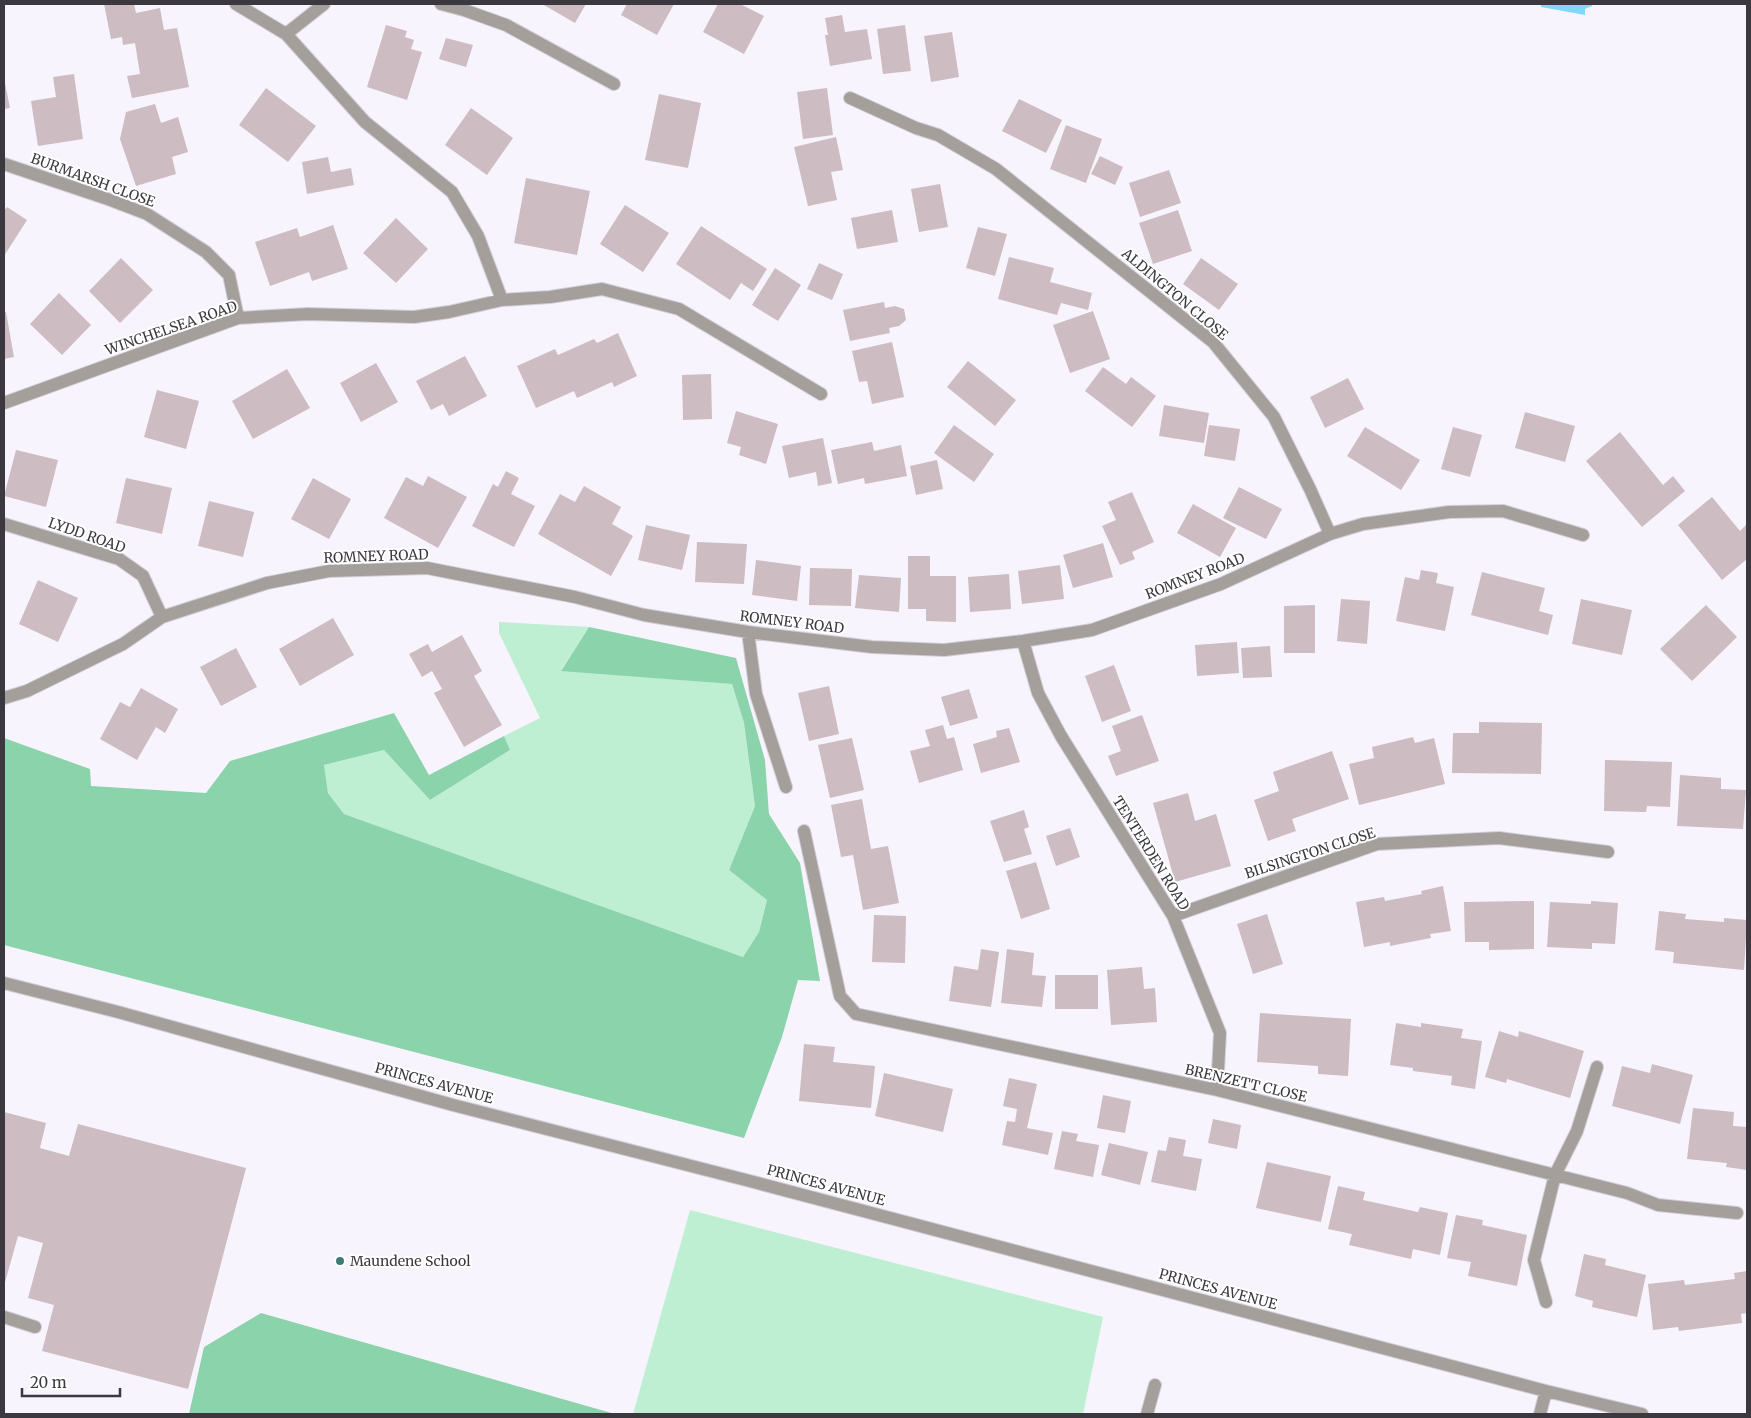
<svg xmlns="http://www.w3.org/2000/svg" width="1751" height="1418" font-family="Merriweather,serif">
<rect width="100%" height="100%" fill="#f8f4fe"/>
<path fill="#beefd3" d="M499,622L589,627L561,670L732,684L744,723L755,806L729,870L767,900L759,932L743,957L344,814L328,793L324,765L384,750L430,800L510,750L504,736L540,718L499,633Z
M690,1210L1103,1317L1083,1414H633Z"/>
<path fill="#8ad3ab" d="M589,627L736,658L765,760L769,814L800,863L820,981L798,980L782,1037L744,1138L4,945V738L90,769L91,786L206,793L230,761L394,713L429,775L504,736L510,750L430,800L384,750L324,765L328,793L344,814L743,957L759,932L767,900L729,870L755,806L744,723L732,684L561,671Z
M261,1313L615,1414H189L204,1347Z"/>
<path fill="#82d8f7" d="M1541,4H1593L1592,6L1585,9V15L1541,7Z"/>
<path fill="#cdbcc2" d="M104,4H134L136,13L160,8L164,30L177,28L189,87L132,98L127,76L140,74L135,43L123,45L122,37L111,39Z
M542,4H586L575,23Z
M627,4H674L657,35L621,15Z
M718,4H740L764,16L744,54L703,32Z
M842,15L845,32L867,29L872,59L830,66L825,35H828L825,18Z
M386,25L407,31L405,37L414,40L411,49L422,52L407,100L367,87Z
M905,25L911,71L883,74L877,29Z
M952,32L959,77L931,82L924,36Z
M446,38L473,45L466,67L439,59Z
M74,74L83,139L38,146L31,101L56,97L53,77Z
M4,78L10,108L4,109Z
M266,88L316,126L288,162L239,125Z
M827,88L833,135L803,139L797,92Z
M659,94L701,103L688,168L645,160Z
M1019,99L1062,120L1046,153L1002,131Z
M155,104L161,123L178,117L188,152L172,157L176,174L136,186L120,139L126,112Z
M471,108L513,138L487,175L445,145Z
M1066,125L1102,139L1086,183L1050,169Z
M836,137L843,170L831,172L837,200L808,206L794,147Z
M1100,156L1123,167L1115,185L1091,174Z
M328,157L331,172L351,168L354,185L307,194L302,162Z
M1169,170L1181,203L1140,217L1129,183Z
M526,178L590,191L577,255L514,243Z
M940,184L948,227L919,232L911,189Z
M625,205L669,233L643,272L600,244Z
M7,207L27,220L4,256V211Z
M892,210L898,242L857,249L851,218Z
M1178,210L1192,251L1153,264L1139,223Z
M396,218L428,249L396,283L363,253Z
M333,225L348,269L312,281L309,272L270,286L255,242L297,228L300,237Z
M701,226L767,269L753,291L741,283L730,300L676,264Z
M978,227L1007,234L995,276L966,268Z
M1009,257L1054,268L1050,282L1092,293L1088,310L1061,303L1057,315L998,299Z
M121,258L153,290L120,323L89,291Z
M1201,258L1238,284L1219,310L1183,284Z
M819,263L843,274L832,300L807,289Z
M775,268L801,285L778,321L752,305Z
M59,293L91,325L62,355L30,324Z
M884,302L885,308L895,306L904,309L906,320L899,326L889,328L890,333L850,341L843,310Z
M1093,311L1110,359L1070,373L1053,325Z
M4,312H6L14,357L4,359Z
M618,333L637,376L614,387L612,382L577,398L574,391L536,408L517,366L555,349L558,355L594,339L597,343Z
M892,342L904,397L872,404L867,381L859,382L852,351Z
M465,356L487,396L449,416L443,404L431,410L416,381Z
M968,361L1016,400L995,426L947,387Z
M376,363L398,402L361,422L340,383Z
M1103,367L1126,384L1131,377L1156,396L1132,427L1085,391Z
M287,369L310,408L253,439L232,401Z
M711,374L712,419L683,420L682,375Z
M1348,378L1364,409L1325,428L1310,397Z
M157,390L199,401L186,449L144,437Z
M1164,405L1209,413L1204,443L1159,436Z
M736,411L778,424L766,464L739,455L741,447L727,443Z
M1525,412L1575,426L1565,462L1515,448Z
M954,425L994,454L974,482L934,453Z
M1209,425L1240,429L1235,461L1204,456Z
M1365,427L1420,460L1401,490L1347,456Z
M1453,427L1482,435L1470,477L1441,469Z
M1620,432L1663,485L1673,476L1685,491L1642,527L1586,461Z
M823,438L832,483L818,486L816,472L789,478L782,446Z
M872,442L874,451L901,445L907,476L865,484L864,478L838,484L831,450Z
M16,450L58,460L46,507L4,496Z
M937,460L943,489L916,495L910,466Z
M506,471L519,478L511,494L535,506L514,547L472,526L493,484L498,487Z
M428,476L467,497L438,548L384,518L406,477L423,486Z
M126,478L172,488L162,534L116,523Z
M313,478L351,499L329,539L291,519Z
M584,486L621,507L612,524L633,536L611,576L538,534L560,494L575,502Z
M1239,487L1282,509L1266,539L1223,518Z
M1132,492L1154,542L1132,552L1135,559L1120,565L1102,526L1116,520L1108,502Z
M1712,497L1740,531L1747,524V559L1722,580L1678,525Z
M209,501L254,512L243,557L198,546Z
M1193,504L1236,528L1220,557L1177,533Z
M646,525L690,535L682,570L638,560Z
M697,542L747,544L744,584L695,582Z
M1103,543L1113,577L1073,588L1063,555Z
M908,556H930V576H956V622L926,621V609H908Z
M756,560L801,566L797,601L752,595Z
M1060,565L1064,599L1022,604L1018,571Z
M810,568L852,569L851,606L809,605Z
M1421,570L1438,573L1436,583L1454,587L1445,631L1396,621L1405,577L1419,580Z
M1482,572L1545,588L1539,611L1553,615L1548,635L1471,615Z
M1009,574L1011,609L970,612L968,577Z
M859,575L901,578L899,612L855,608Z
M38,580L78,598L58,642L19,624Z
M1341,599L1370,601L1367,644L1337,641Z
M1581,599L1632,610L1622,655L1572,644Z
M1315,605V653H1284V606Z
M1706,605L1737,637L1692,681L1660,649Z
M333,618L354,655L300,686L279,649Z
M462,635L482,671L474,676L502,725L464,747L434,693L442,689L432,671L422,677L409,654L428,644L432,652Z
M1237,642L1239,673L1197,676L1195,645Z
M1270,646L1272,677L1243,678L1241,648Z
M236,648L257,687L221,706L200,667Z
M1114,665L1131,711L1102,722L1085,676Z
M829,686L839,734L809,741L798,693Z
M141,688L178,709L165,733L156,727L137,760L100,739L120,702L130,707Z
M969,689L978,718L950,726L941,697Z
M1142,715L1159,761L1116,776L1108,756L1121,751L1112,726Z
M1479,722L1542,723L1541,774L1452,773L1453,733H1479Z
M943,725L947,739L954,737L963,770L919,783L910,751L930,746L925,730Z
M1009,728L1020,762L981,773L973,744L997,737L996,731Z
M1413,737L1415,743L1434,738L1445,784L1359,805L1349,764L1374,758L1372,747Z
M852,738L864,790L830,798L818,745Z
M1332,751L1349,799L1292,819L1296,831L1268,841L1254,800L1279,791L1273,772Z
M1605,760L1672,762L1670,807L1647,806L1646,812L1604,811Z
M1680,775L1721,778V789L1746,790L1743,829L1677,826Z
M1188,793L1195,821L1216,814L1231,866L1175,882L1153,803Z
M862,799L871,849L888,846L899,903L863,910L853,855L841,857L831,805Z
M1024,810L1029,827L1024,829L1032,854L1004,862L990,821Z
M1070,828L1080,857L1056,866L1046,836Z
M1036,862L1050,909L1021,919L1006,871Z
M1443,886L1451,931L1430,934L1431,938L1390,946V942L1364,947L1356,902L1384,897L1385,901L1422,894L1421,891Z
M1534,901V949L1489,950V942H1465L1464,902Z
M1591,901L1618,903L1615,944L1592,943V949L1547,947L1550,902L1591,904Z
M1659,911L1686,914L1685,919L1724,922V918L1747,920L1744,970L1673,963L1674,952L1655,950Z
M1267,914L1283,964L1253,974L1237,924Z
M874,915L906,916L905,963L872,962Z
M981,949L999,952L991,1007L949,1001L954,966L978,970Z
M1007,949L1034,953L1032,975L1046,976L1042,1007L1001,1003Z
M1142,967L1144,989L1155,988L1157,1022L1111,1025L1107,970Z
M1055,975H1098V1009H1055Z
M1260,1013L1351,1019L1348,1076L1318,1074V1066L1257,1062Z
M1396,1023L1421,1027V1023L1463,1029L1461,1038L1482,1041L1475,1089L1451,1085L1452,1076L1413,1071V1068L1390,1065Z
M1499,1031L1518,1037L1519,1031L1584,1051L1570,1098L1507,1079L1506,1083L1485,1077Z
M804,1044L835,1047L833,1062L875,1066L871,1108L799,1101Z
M1652,1064L1693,1075L1680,1124L1612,1106L1622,1066L1650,1073Z
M884,1073L953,1089L943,1132L875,1116Z
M1009,1078L1037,1084L1027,1128L1053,1133L1048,1155L1002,1145L1007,1121L1015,1122L1017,1109L1003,1106Z
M1103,1095L1131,1101L1125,1133L1097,1128Z
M1693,1108L1734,1112L1733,1126L1747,1127V1170L1726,1167L1727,1163L1687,1159Z
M4,1112L46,1123L40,1148L69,1156L78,1124L246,1168L188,1389L42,1351L54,1305L28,1298L43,1243L18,1236L4,1286Z
M1213,1119L1241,1125L1237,1149L1208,1143Z
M1062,1131L1078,1134L1076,1141L1099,1145L1093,1177L1054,1169Z
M1169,1137L1186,1140L1183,1156L1202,1159L1196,1191L1151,1182L1158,1150L1166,1151Z
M1109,1143L1148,1152L1140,1185L1101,1175Z
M1267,1162L1331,1176L1321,1222L1256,1208Z
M1338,1186L1365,1192L1363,1200L1418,1212L1420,1207L1448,1213L1440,1255L1413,1249L1411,1259L1349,1245L1352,1234L1328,1229Z
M1456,1215L1483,1220L1482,1225L1527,1235L1517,1286L1468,1276L1471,1262L1447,1258Z
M1584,1254L1606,1259L1605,1265L1646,1275L1637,1317L1592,1307L1593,1301L1575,1296Z
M1747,1271V1313L1741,1314L1742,1323L1679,1331L1678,1327L1653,1330L1648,1284L1684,1280L1685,1285L1735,1279L1734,1273Z"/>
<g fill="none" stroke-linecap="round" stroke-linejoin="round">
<g stroke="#d2cfd8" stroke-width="14">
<path id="minor" d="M236,4L286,34L365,122L452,192L478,236L502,300
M441,4L464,10L506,25L614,84
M286,34L324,4
M850,98L916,128L938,135L996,169L1213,342L1274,417L1310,489L1330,534
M4,164L105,198L147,214L206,252L229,275L238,318
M4,403L238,318L308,314L414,317L449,312L502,300L550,297L602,289L679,309L821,394
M4,524L119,559L143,576L162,617
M748,632L756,694L786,787
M1023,641L1038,693L1061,736L1173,916L1220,1033L1217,1090
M4,698L27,691L123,644L162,617L267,583L329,571L427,568L575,597L644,615L748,632L872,647L944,650L1023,641L1092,630L1221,584L1330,534L1363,524L1449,512L1503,511L1583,535
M804,831L840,996L856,1014L1217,1090L1627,1193L1658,1205L1737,1213
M1173,916L1377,844L1499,838L1608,852
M4,983L118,1012L453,1105L746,1180L1546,1391L1642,1414
M1546,1302L1534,1260L1555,1175L1577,1131L1597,1067
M4,1317L35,1327
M1147,1414L1155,1385
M1540,1414L1546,1391"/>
</g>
<use href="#minor" stroke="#a59f9b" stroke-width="12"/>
</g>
<circle fill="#3b7e71" stroke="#fff" stroke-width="2" cx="340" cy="1261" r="5"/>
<g text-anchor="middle" stroke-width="4" stroke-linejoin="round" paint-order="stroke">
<g font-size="14" fill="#3b393f" stroke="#fff">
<text transform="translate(93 180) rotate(20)" y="5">BURMARSH CLOSE</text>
<text transform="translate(1175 294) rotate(40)" y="5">ALDINGTON CLOSE</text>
<text transform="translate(171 328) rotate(-19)" y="5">WINCHELSEA ROAD</text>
<text transform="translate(87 535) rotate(19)" y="5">LYDD ROAD</text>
<text transform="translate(376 556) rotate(-2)" y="5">ROMNEY ROAD</text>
<text transform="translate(1195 576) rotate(-21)" y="5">ROMNEY ROAD</text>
<text transform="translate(792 622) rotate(7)" y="5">ROMNEY ROAD</text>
<text transform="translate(1151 853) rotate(58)" y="5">TENTERDEN ROAD</text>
<text transform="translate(1310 853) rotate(-18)" y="5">BILSINGTON CLOSE</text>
<text transform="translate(434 1083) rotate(15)" y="5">PRINCES AVENUE</text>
<text transform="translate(1246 1083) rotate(13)" y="5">BRENZETT CLOSE</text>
<text transform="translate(826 1185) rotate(15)" y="5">PRINCES AVENUE</text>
<text transform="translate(1218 1289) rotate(15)" y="5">PRINCES AVENUE</text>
</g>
<g font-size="14" fill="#3b393f" stroke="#fff" text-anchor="start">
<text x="350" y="1266">Maundene School</text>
</g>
</g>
<rect width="1751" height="1418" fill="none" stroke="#3b393f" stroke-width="10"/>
<path d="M22 1388v8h98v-8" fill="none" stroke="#3b393f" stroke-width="2.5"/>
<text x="30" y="1388" font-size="15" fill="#3b393f" stroke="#ffffff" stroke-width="4" paint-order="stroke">20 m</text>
</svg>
